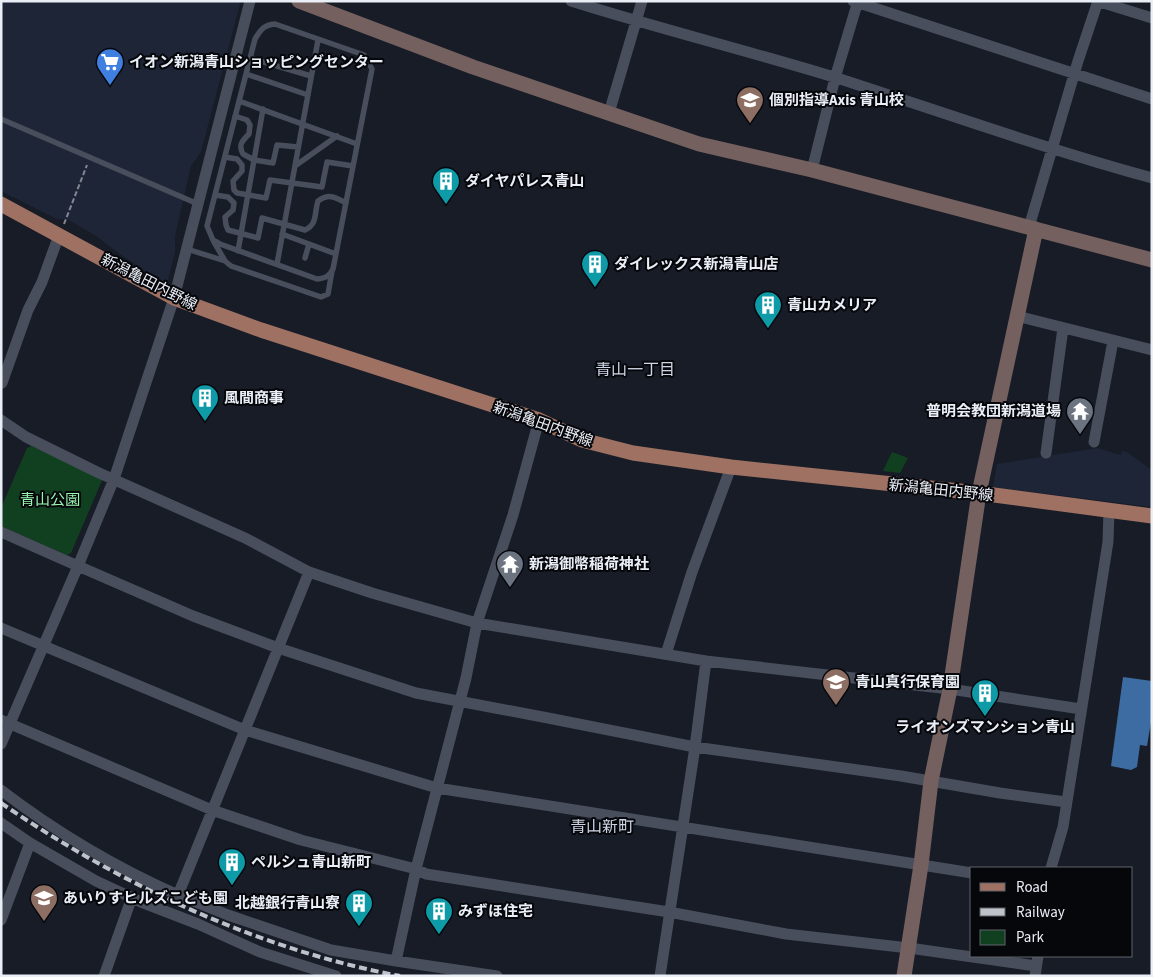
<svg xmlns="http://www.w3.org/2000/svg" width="1153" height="977" font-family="'Source Sans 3','Noto Sans JP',sans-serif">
<rect width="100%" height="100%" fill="#171c27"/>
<path fill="#1e2536" d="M1,1H239L240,4L201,152L191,166L175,236V252L168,280L162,282L120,254L96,236L67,219H57L1,191Z
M1097,448L1121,455L1122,451L1127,452L1152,470V507L993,487L997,464Z"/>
<path fill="#114021" d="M31,446L103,478L71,553L67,555L1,526V508L27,448Z
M892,452L908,458L900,473L883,471Z"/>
<path fill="#3c6ca2" d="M1123,677L1152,681V716L1147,746L1140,745L1137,767L1131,770L1111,766Z"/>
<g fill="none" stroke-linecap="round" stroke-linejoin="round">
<path stroke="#838791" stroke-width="2" stroke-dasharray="5 2.5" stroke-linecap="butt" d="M64,224L87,165"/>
<path stroke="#484e5b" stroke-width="5.5" d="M275,24L364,55L372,69L333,269C329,277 325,278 317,279L220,244L213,240L207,226L255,39C261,29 264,25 275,24Z
M250,58L311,76
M246,74L308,95
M239,101L357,144
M235,116L247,120L250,125L249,134C242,141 238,145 243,154L254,160L273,163L277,145L298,147
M1,119L198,204
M225,157L237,159L242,165V171L233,181L234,190L237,193L266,198L270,180L322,187L327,162L353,166
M295,166L337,136
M215,195L228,197L234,203L233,210L225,217L226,225L228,230L258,238L262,218L305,230C318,224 314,213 318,201C329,193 335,197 346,203
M282,234L336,254
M214,242L225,261L231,266L321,297L328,294L332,271
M187,249L225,261
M238,251L263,109
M305,258L309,244
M277,264L318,40"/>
<path stroke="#484e5b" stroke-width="11" d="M571,1C660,29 749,51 837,78C942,112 1046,149 1152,178
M853,1L1152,99
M1097,1L1152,18
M609,113L642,1
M812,170L835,78L858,1
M1029,227L1078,61L1098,1
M1017,316L1152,350
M2,383L28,310L42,282L59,235
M1,420L26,437L97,472L245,538L309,572L372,593L477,623L706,661L950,689L1081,709
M1094,442L1113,341
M1046,453L1063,328
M1,532L78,566L114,479L174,298L250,1
M309,572L178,895L228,915L331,950L396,961L497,976
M1,628L245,730L437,788L972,873
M666,654L692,572L731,467
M1,720L212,810L301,840L416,869L426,874L669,912L786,934L909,948L1036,966
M1,744L78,566L193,616L278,648L416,693L548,718L695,747L901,776L1000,793L1066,802
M1,790C56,832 115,867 178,895
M1,823L30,843L96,881L141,902L198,924L260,952L336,976
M1051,868L1063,827L1108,542L1109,510
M1,920L30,843
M396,961L416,869L466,678L477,623L513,515L539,420
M104,976L132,897
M660,976L695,747L706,661
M1035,976L1038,956"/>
<path stroke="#74605e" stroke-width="15" d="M299,1L473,67L699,144L812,170L1152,260
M904,976L921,865L931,781L950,689L979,493L1036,229"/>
<path stroke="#9f7162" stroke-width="15" d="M1,204L174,298L261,330L539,420L582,440L633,453L731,467L979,493L1152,516"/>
<path stroke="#bec3cb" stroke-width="4" stroke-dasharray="8 4" stroke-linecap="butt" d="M1,803C121,885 257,949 400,976"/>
</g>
<defs>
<g id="supermarket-pin" transform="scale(1.4375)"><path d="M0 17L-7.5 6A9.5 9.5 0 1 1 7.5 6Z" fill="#3f7fe0" stroke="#05070b"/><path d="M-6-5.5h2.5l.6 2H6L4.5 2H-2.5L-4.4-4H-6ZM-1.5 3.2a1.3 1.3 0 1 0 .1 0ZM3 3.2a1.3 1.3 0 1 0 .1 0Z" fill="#fff"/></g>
<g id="school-pin" transform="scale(1.4375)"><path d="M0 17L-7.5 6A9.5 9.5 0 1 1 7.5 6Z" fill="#8d6e63" stroke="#05070b"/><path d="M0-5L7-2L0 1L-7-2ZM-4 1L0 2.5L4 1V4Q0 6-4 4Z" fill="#fff"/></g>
<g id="building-pin" transform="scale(1.4375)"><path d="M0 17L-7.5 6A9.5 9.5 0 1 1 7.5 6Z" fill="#0f9aa8" stroke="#05070b"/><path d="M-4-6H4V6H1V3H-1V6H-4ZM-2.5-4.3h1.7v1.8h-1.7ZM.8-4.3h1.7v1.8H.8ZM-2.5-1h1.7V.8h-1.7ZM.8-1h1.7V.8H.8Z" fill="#fff"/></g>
<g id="temple-pin" transform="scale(1.4375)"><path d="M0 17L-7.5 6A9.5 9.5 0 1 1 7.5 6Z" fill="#6b7280" stroke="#05070b"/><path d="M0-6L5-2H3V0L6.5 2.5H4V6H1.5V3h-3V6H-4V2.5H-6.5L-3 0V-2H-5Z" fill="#fff"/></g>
</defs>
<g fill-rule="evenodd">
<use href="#supermarket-pin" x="110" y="62"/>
<use href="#school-pin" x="750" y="100"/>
<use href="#building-pin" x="446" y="181"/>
<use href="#building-pin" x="595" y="264"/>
<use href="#building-pin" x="768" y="305"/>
<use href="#building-pin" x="205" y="398"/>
<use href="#temple-pin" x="1080" y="411"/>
<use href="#temple-pin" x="510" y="564"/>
<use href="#school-pin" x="836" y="682"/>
<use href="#building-pin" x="985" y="693"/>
<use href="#building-pin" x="232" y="862"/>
<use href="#school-pin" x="44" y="898"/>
<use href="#building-pin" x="359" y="903"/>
<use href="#building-pin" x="439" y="911"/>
</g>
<g text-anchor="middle" stroke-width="4" stroke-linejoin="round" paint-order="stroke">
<g font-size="15" font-weight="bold" fill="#eaeef6" stroke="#05070b" text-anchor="start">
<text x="129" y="67">イオン新潟青山ショッピングセンター</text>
<text x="769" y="105">個別指導Axis 青山校</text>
<text x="465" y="186">ダイヤパレス青山</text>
<text x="614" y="269">ダイレックス新潟青山店</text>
<text x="787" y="310">青山カメリア</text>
<text x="224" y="403">風間商事</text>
<text x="1061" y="416" text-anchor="end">普明会教団新潟道場</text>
<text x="529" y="569">新潟御幣稲荷神社</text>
<text x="855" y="687">青山真行保育園</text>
<text x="985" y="732" text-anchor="middle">ライオンズマンション青山</text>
<text x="251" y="867">ペルシュ青山新町</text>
<text x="63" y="903">あいりすヒルズこども園</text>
<text x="340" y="908" text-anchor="end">北越銀行青山寮</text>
<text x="458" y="916">みずほ住宅</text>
</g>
<g font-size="15" fill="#eaeef6" stroke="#05070b">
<text transform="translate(149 282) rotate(27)" y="5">新潟亀田内野線</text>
<text transform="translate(543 424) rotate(20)" y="5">新潟亀田内野線</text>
<text transform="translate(941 490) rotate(6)" y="5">新潟亀田内野線</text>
</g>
<g font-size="15" fill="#98f5b0" stroke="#05070b">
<text x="50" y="505">青山公園</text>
</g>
<g font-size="16" fill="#cdd5e4" stroke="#05070b">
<text x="635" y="375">青山一丁目</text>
<text x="602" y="832">青山新町</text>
</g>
</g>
<rect width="1153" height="977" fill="none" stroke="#eaeef6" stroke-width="5"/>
<rect x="970" y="867" width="162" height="90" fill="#05070b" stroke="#616369"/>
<rect x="980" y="883" width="25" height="8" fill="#9f7162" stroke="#616369"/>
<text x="1016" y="892" font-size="15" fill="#eaeef6">Road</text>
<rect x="980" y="908" width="25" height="8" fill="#bec3cb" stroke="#616369"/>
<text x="1016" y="917" font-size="15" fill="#eaeef6">Railway</text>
<rect x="980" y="930" width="25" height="15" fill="#114021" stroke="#616369"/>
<text x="1016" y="942" font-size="15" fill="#eaeef6">Park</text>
</svg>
